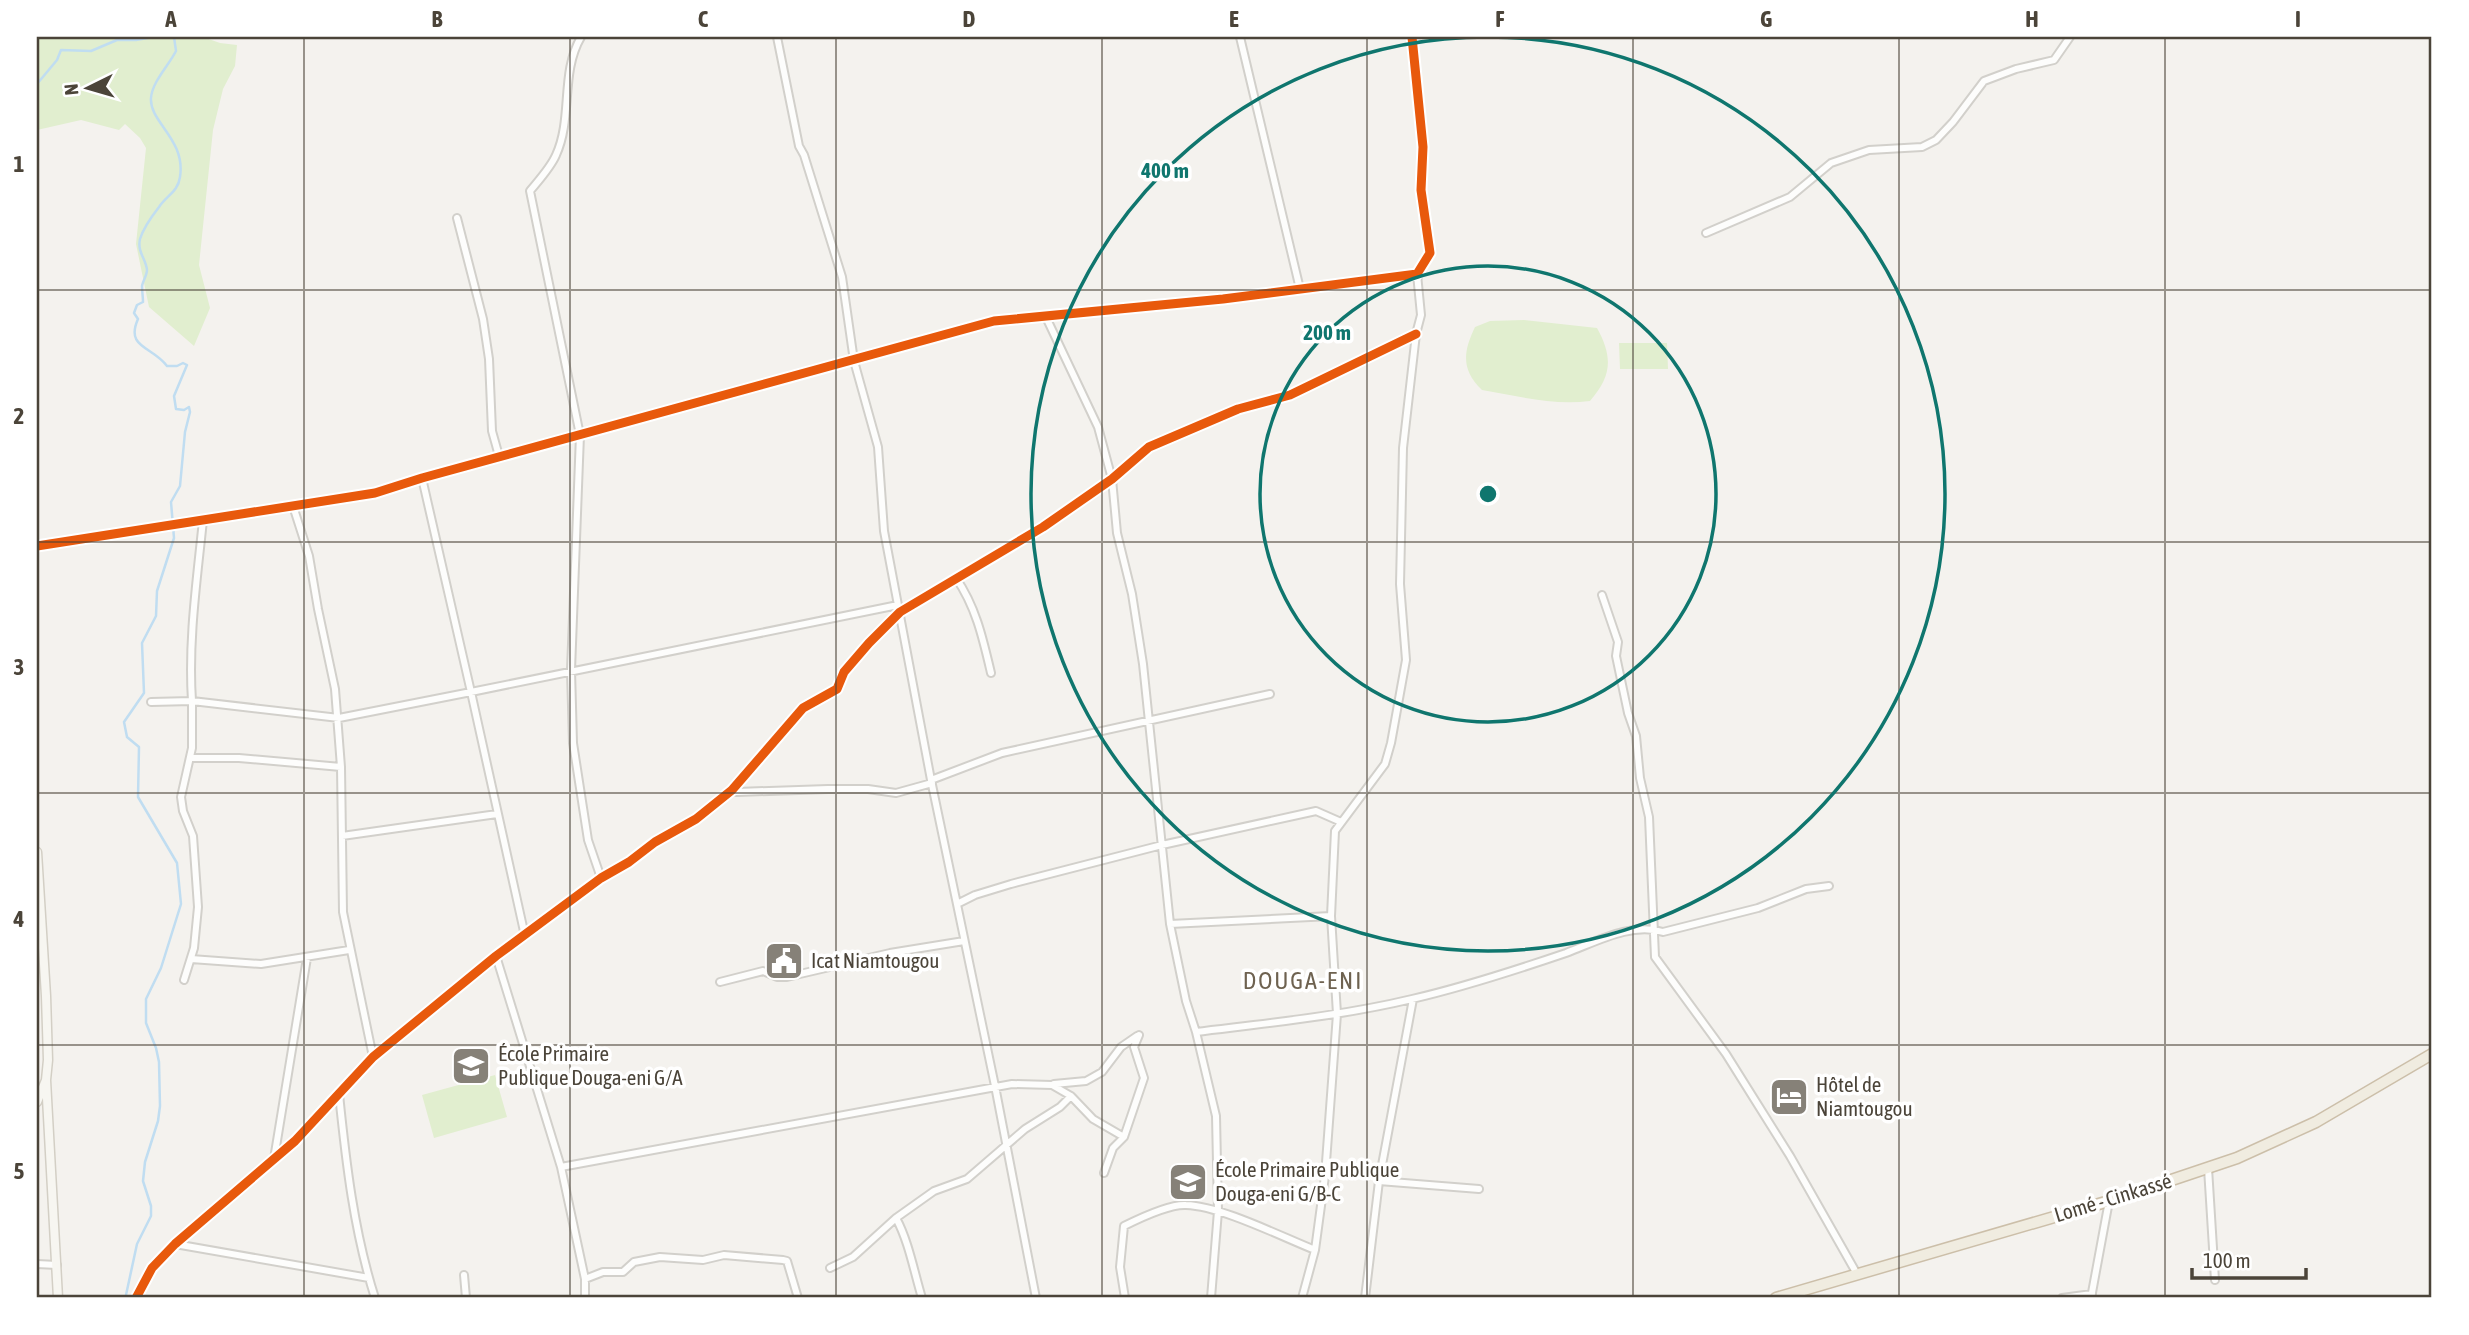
<svg xmlns="http://www.w3.org/2000/svg" width="2469" height="1335" font-family="'Asap Condensed',sans-serif">
<rect width="100%" height="100%" fill="#f4f2ee"/>
<path fill="#e1eecf" d="M37,37H203L220,43L237,45L235,66L223,89L213,130L199,265L210,308L194,346L149,307L136,244L146,148L140,138L125,124L119,130L81,120L37,130Z
M1524,320L1597,328C1613,357 1612,376 1590,401C1554,406 1518,396 1482,390C1461,370 1463,352 1475,327L1490,321Z
M1619,343H1667L1668,369H1620Z
M495,1075L507,1117L434,1138L422,1095Z"/>
<g fill="none" stroke-linecap="round" stroke-linejoin="round">
<path stroke="#c0ddf1" stroke-width="2.5" d="M37,84L57,60L61,50L91,51L117,40H136L153,37
M126,1295L137,1244L151,1216V1206L143,1181L145,1162L158,1121L160,1106L159,1062L156,1048L146,1023V999L161,968L181,904L177,863L138,797L139,747L127,737L124,722L144,693L142,643L156,616L157,591L174,538L171,502L180,486L185,432L190,412L189,407L184,410L176,409L174,396L187,365L183,363L177,366H167C152,346 125,348 138,319L134,313L137,305L143,302C143,297 142,291 142,286C143,281 147,275 147,270C146,259 137,252 140,239C143,229 152,216 159,207C167,195 178,192 180,177C186,139 149,122 151,98C152,82 169,65 176,51L174,37"/>
<g stroke="#d2d0cb" stroke-width="10">
<path id="minor" d="M581,37C560,73 573,118 556,155C551,167 539,180 530,191L580,435L571,670L573,743L588,840L601,878
M777,37L799,146L804,155L842,277L854,361L878,447L884,531L931,780L995,1086L1036,1298
M1240,37L1300,289
M457,218L483,319L489,359L492,431L499,456
M1706,233L1790,197L1831,163L1869,150L1922,147L1936,140L1953,122L1984,81L2016,69L2054,60L2070,37
M1045,315L1098,427L1112,479L1117,533L1132,594L1143,664L1170,924L1186,1001L1196,1032
M293,506L309,556L318,609L335,689L341,767L343,912L373,1057
M203,520C197,580 188,640 192,701L339,718L471,692L422,478
M37,546L375,493L422,478L994,321L1223,299L1417,274L1430,253L1421,190L1423,147L1412,37
M956,578C976,607 983,639 991,673
M1602,595L1618,642L1616,656L1628,713L1636,736L1640,778L1649,817L1655,957L1726,1054L1790,1156L1857,1274
M151,702L192,701V748L181,797L183,811L193,836L198,907L194,948L184,980
M190,758H239L341,767
M931,780L1002,753L1270,694
M732,790L737,792L828,789H868L896,793L932,783
M342,836L497,814
M957,904L975,895L1011,884L1162,845L1316,811L1341,822
M1170,924L1331,916
M525,936L471,692L898,605
M496,956L561,1167L585,1279V1298
M191,959L261,964L349,950
M720,982L763,971L777,977H787L890,953L964,941
M1054,1084L1086,1081L1102,1072L1121,1047L1137,1036
M339,1094C346,1163 354,1232 375,1298
M274,1159L307,958
M561,1167L1012,1084L1052,1085L1071,1096L1093,1119L1124,1137
M2208,1168L2215,1280
M1104,1173L1113,1148L1124,1137L1144,1078L1134,1047L1139,1035
M1379,1181L1479,1189
M896,1218C909,1242 914,1272 922,1298
M175,1244L369,1278
M37,1264L57,1265
M830,1268L853,1257L896,1218L934,1191L967,1179L1025,1129L1060,1107L1071,1096
M464,1275L466,1298
M585,1279L603,1272H623L634,1262L660,1257L703,1260L724,1255L783,1260L787,1261L798,1298
M136,1298L152,1268L175,1244L295,1141L373,1057L496,956L601,878L629,862L655,842L696,819L732,790L803,708L837,689L844,672L869,643L900,612L1043,527L1112,479L1149,447L1238,409L1290,395L1416,334
M1125,1298L1120,1267L1124,1226C1140,1218 1169,1204 1186,1205C1221,1206 1282,1237 1315,1250
M1211,1298L1218,1211L1216,1116L1196,1032C1268,1023 1341,1016 1412,999C1464,987 1516,970 1566,953C1596,942 1631,922 1663,932L1758,908L1806,889L1829,886
M1302,1298L1315,1250L1325,1176L1337,1014L1331,916L1335,831L1385,764L1391,743L1406,660L1400,584L1403,448L1416,334L1421,315L1417,274
M1365,1298L1379,1181L1413,999
M2062,1298L2092,1294
M2091,1298L2109,1201"/>
</g>
<g stroke="#d3cfc5" stroke-width="11">
<path id="secondary" d="M37,852L46,996L48,1060L46,1080L58,1298
M37,1102L46,1080"/>
</g>
<g stroke="#ccbfa9" stroke-width="13">
<path id="trunk" d="M1776,1298L2109,1201L2237,1158L2316,1122L2432,1054"/>
</g>
<use href="#minor" stroke="#fdfdfc" stroke-width="6"/>
<use href="#secondary" stroke="#f7f6f1" stroke-width="8"/>
<use href="#trunk" stroke="#f0ece0" stroke-width="10"/>
<g stroke="#fff" stroke-width="13">
<path id="cycleway" d="M37,546L375,493L422,478L994,321L1223,299L1417,274L1430,253L1421,190L1423,147L1412,37
M136,1298L152,1268L175,1244L295,1141L373,1057L496,956L601,878L629,862L655,842L696,819L732,790L803,708L837,689L844,672L869,643L900,612L1043,527L1112,479L1149,447L1238,409L1290,395L1416,334"/>
</g>
<use href="#cycleway" stroke="#e8590c" stroke-width="9"/>
</g>
<path fill="none" stroke="#4b4439" stroke-width="2" stroke-opacity="0.55" d="M304,37V1298M570,37V1298M836,37V1298M1102,37V1298M1367,37V1298M1633,37V1298M1899,37V1298M2165,37V1298M37,290H2432M37,542H2432M37,793H2432M37,1045H2432"/>
<g fill="none" stroke="#0f766e" stroke-width="3.5">
<circle cx="1488" cy="494" r="228"/>
<circle cx="1488" cy="494" r="457"/>
</g>
<defs>
<g id="civic-square" transform="scale(2.0125)"><rect x="-9" y="-9" width="18" height="18" rx="4" fill="#868178" stroke="#fff"/><path d="M-.6-6.5H3V-4.5H.6V-3L4-1V1h2V6H-6V1h2V-1L-.6-3ZM-1.2 2.5V6h2.4V2.5Z" fill="#fff"/></g>
<g id="school-square" transform="scale(2.0125)"><rect x="-9" y="-9" width="18" height="18" rx="4" fill="#868178" stroke="#fff"/><path d="M0-5L7-2L0 1L-7-2ZM-4 1L0 2.5L4 1V4Q0 6-4 4Z" fill="#fff"/></g>
<g id="hotel-square" transform="scale(2.0125)"><rect x="-9" y="-9" width="18" height="18" rx="4" fill="#868178" stroke="#fff"/><path d="M-6-4.5h1.5V1H6V5H4.5V3h-9V5H-6ZM-4 0a1.8 1.8 0 1 1 3.6 0ZM.5 0V-2.5h3Q6-2.5 6 0Z" fill="#fff"/></g>
</defs>
<g fill-rule="evenodd">
<use href="#civic-square" x="784" y="961"/>
<use href="#school-square" x="471" y="1066"/>
<use href="#hotel-square" x="1789" y="1097"/>
<use href="#school-square" x="1188" y="1182"/>
</g>
<g text-anchor="middle" stroke-width="7" stroke-linejoin="round" paint-order="stroke">
<g font-size="21" fill="#4b4439" stroke="#fff" text-anchor="start">
<text x="811" y="968">Icat Niamtougou</text>
<text x="498" y="1061">École Primaire<tspan x="498" dy="24">Publique Douga-eni G/A</tspan></text>
<text x="1816" y="1092">Hôtel de<tspan x="1816" dy="24">Niamtougou</tspan></text>
<text x="1215" y="1177">École Primaire Publique<tspan x="1215" dy="24">Douga-eni G/B-C</tspan></text>
</g>
<g font-size="21" fill="#4b4439" stroke="#fff">
<text transform="translate(2113 1198) rotate(-17)" y="7">Lomé - Cinkassé</text>
</g>
<g font-size="24" letter-spacing="2" fill="#6e6250" stroke="#fff">
<text x="1303" y="989">DOUGA-ENI</text>
</g>
</g>
<circle cx="1488" cy="494" r="10" fill="#0f766e" stroke="#fff" stroke-width="3.5"/>
<g font-size="21" text-anchor="middle" font-weight="bold" fill="#0f766e" stroke="#fff" stroke-width="7" stroke-linejoin="round" paint-order="stroke">
<text x="1165" y="178">400 m</text>
<text x="1327" y="340">200 m</text>
</g>
<rect width="2469" height="1335" fill="none" stroke="#ffffff" stroke-width="77"/>
<g transform="translate(88 88) rotate(265)" stroke="#ffffff" stroke-width="5" paint-order="stroke">
<path d="M0-5L12 26L0 18L-12 26Z" fill="#4b4439"/>
<text y="-10" font-size="19" font-weight="bold" text-anchor="middle" fill="#4b4439">N</text>
</g>
<path d="M2192 1268v10h114v-10" fill="none" stroke="#4b4439" stroke-width="3.5"/>
<text x="2203" y="1268" font-size="21" fill="#4b4439" stroke="#ffffff" stroke-width="5" paint-order="stroke">100 m</text>
<rect x="38" y="38" width="2392" height="1258" fill="none" stroke="#4b4439" stroke-width="2.5"/>
<g font-size="23" text-anchor="middle" font-weight="bold" fill="#4b4439">
<text x="171" y="27">A</text>
<text x="437" y="27">B</text>
<text x="703" y="27">C</text>
<text x="969" y="27">D</text>
<text x="1234" y="27">E</text>
<text x="1500" y="27">F</text>
<text x="1766" y="27">G</text>
<text x="2032" y="27">H</text>
<text x="2298" y="27">I</text>
<text x="19" y="172">1</text>
<text x="19" y="424">2</text>
<text x="19" y="675">3</text>
<text x="19" y="927">4</text>
<text x="19" y="1179">5</text>
</g>
</svg>
